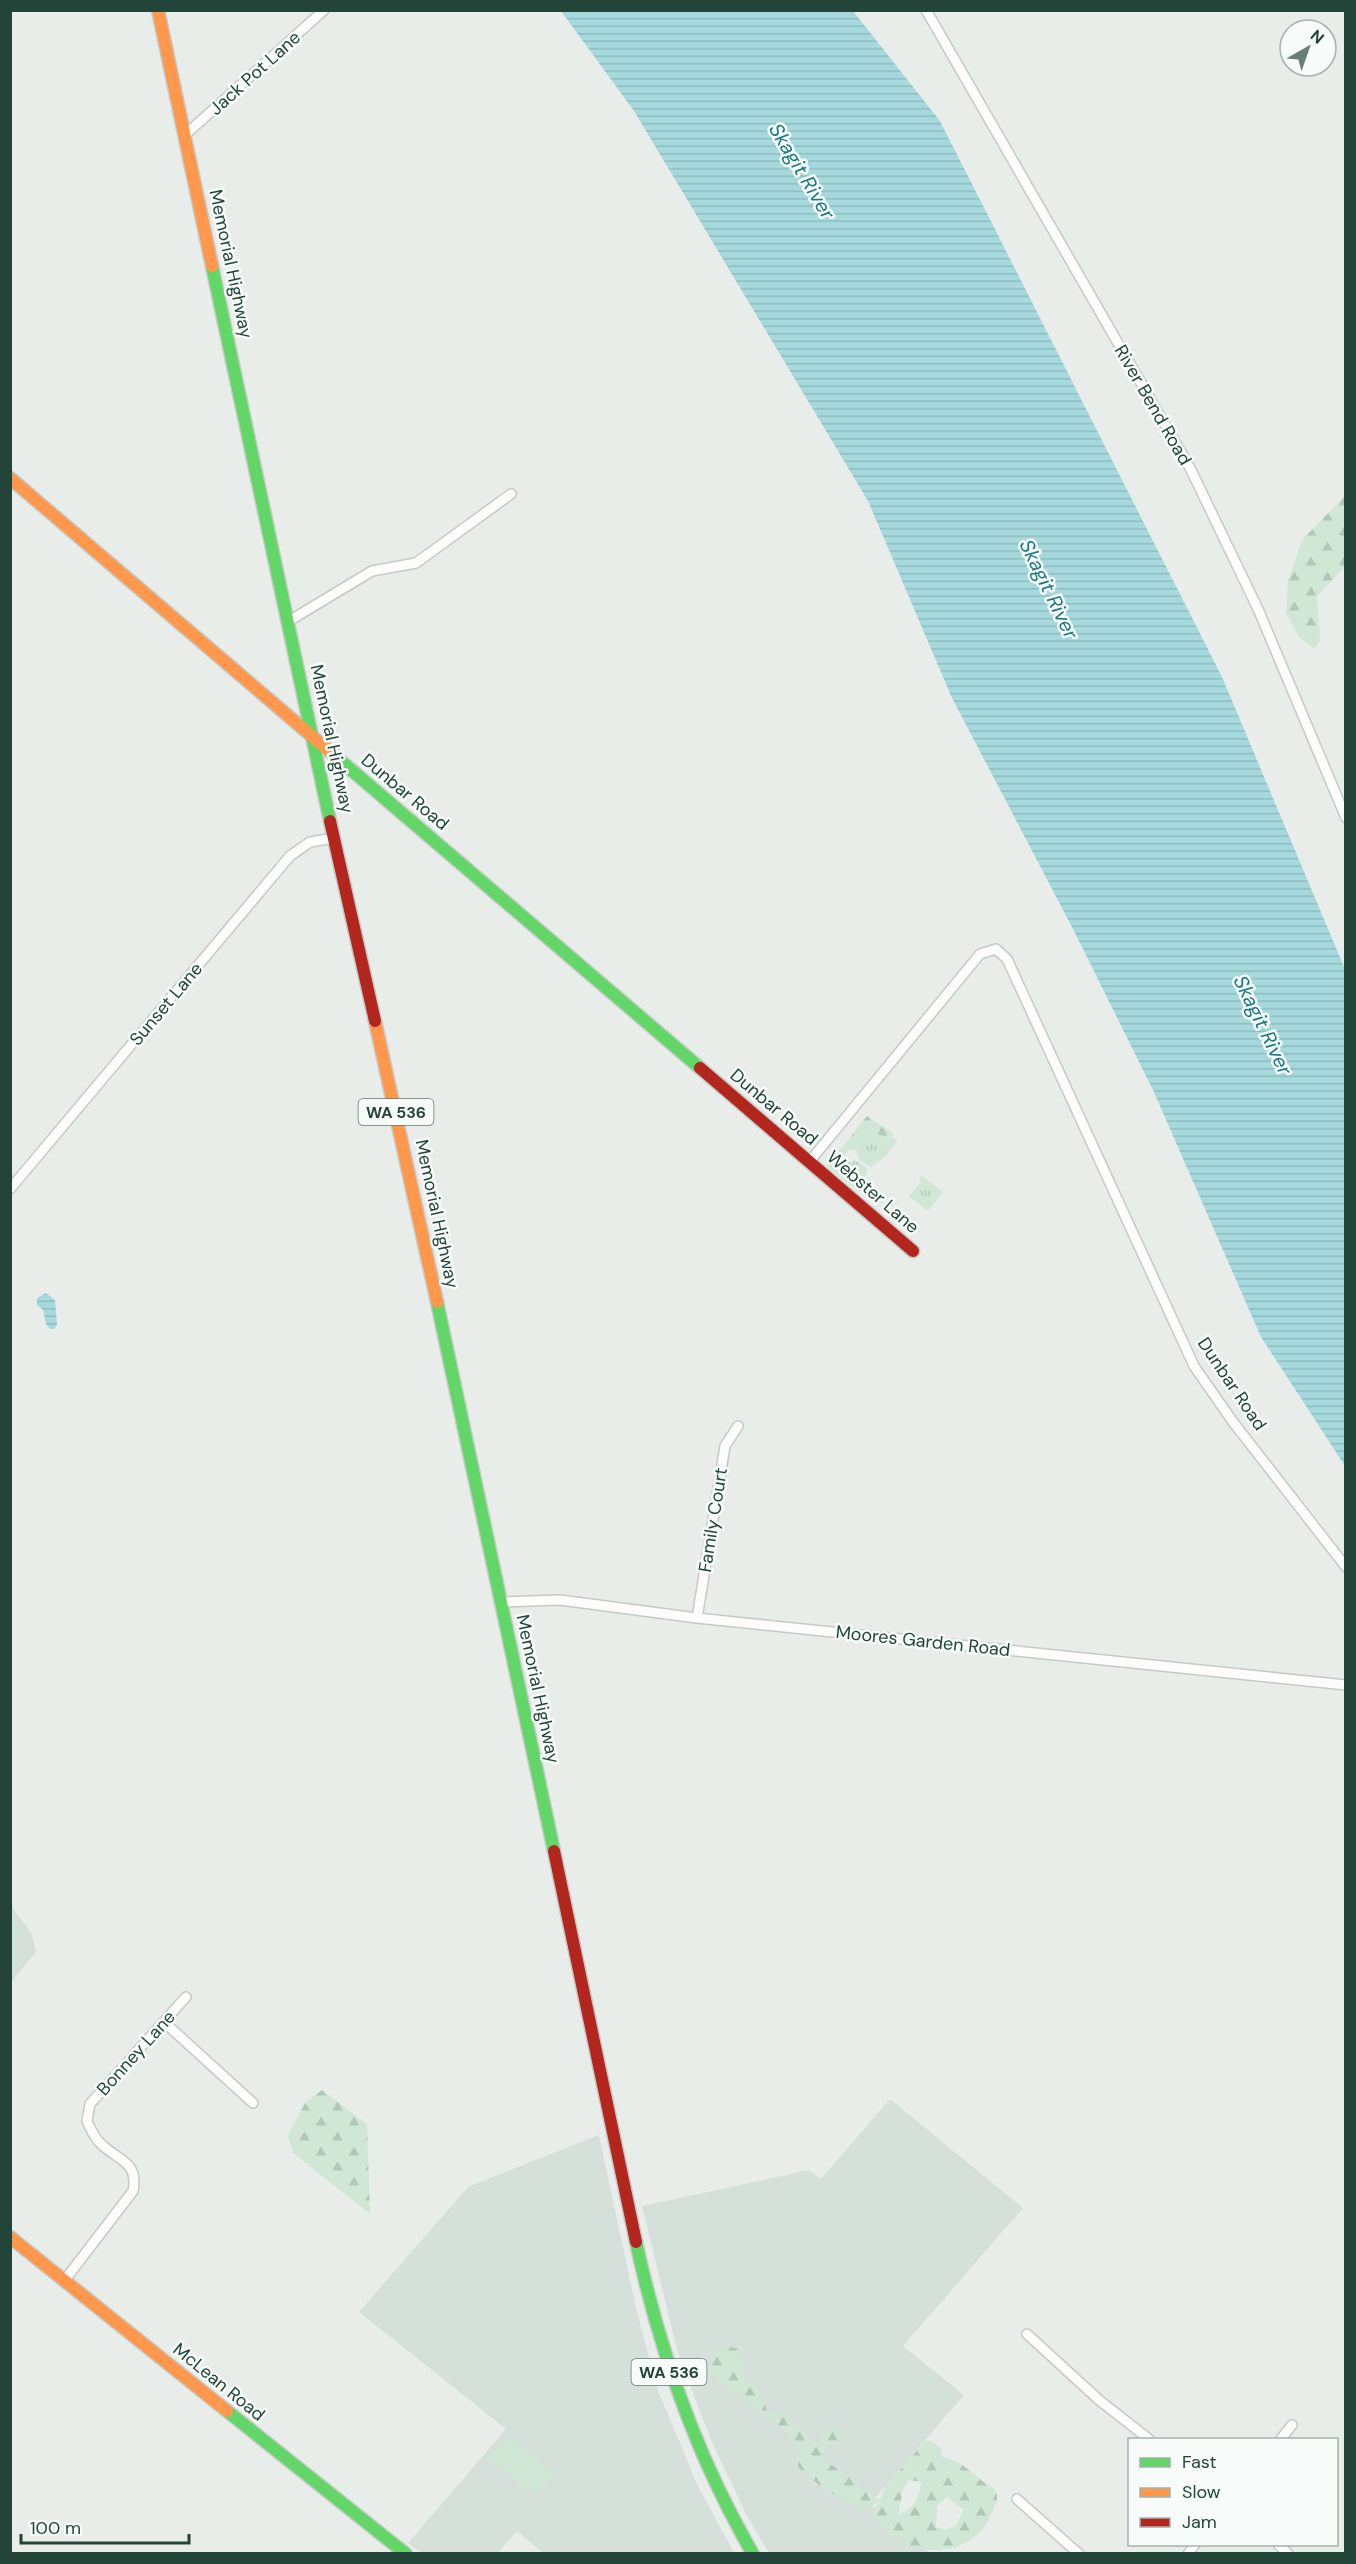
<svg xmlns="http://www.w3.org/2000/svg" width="1356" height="2564" font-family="'DM Sans',sans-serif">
<defs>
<pattern id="grass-tufts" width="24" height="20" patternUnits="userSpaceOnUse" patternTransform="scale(1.5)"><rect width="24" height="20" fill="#d0e7d6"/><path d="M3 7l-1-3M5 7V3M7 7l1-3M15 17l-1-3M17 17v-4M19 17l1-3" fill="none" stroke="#b2c7b8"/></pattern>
<pattern id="forest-firs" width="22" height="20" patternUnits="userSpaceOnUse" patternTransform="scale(1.5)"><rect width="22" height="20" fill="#d0e7d6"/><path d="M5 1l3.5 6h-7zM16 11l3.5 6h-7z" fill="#b2c7b8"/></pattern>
<pattern id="water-rules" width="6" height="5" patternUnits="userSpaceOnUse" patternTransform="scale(1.5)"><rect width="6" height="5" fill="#a6d9dd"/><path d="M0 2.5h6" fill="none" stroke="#8fbbbe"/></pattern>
</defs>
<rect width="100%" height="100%" fill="#e8edea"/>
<path fill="#d5e0da" d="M11,1897L13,1909L31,1932L36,1952L11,1982Z
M890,2099L1023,2208L903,2346L964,2395L870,2504L930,2553H769L747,2516L711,2440L687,2378L676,2346L642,2206L809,2170L821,2179Z
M599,2135L635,2304L657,2388L697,2484L734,2553H543L517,2531L498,2553H422L408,2543L506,2429L359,2312L468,2187Z"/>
<path fill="url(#grass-tufts)" d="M877,1132L888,1140L892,1137L897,1141L886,1156L871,1167L859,1160L856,1150L863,1138L873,1137Z
M855,1160L868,1169L861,1187L844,1170Z
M921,1175L943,1192L928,1211L909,1196L921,1181L919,1179Z"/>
<path fill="url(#forest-firs)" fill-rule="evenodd" d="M1345,496V570L1343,569L1317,596L1320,641L1314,649L1299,637L1286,613L1288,581L1302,540Z
M867,1116L894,1134L888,1140L877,1133L872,1138L863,1139L856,1150H850L845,1154V1159L851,1164L842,1171L861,1187L859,1192L827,1166Z
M322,2090L367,2124L370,2214L293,2153L288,2135L305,2103Z
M726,2345L737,2349L743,2366L741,2376L759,2390L767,2410L780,2412L791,2422V2427H799L817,2445L825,2432L837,2427L847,2436L827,2444L821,2458C827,2465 834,2465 841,2471C854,2480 865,2492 880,2500L885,2487L925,2441H931L941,2449L942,2457C960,2461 967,2468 981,2480C987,2485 995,2486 997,2495C998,2502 992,2511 990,2517C968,2564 897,2560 873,2512L879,2502L864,2511L824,2489L798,2467L795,2438L708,2372L711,2358ZM909,2480L921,2482C919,2500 914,2508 898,2515L903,2490ZM947,2497L964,2510L956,2525L946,2530L936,2527L937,2506Z"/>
<path fill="#d0e7d6" d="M506,2436L554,2473L536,2496L488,2459Z"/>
<path fill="url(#water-rules)" d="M561,11H853L940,121L1222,677L1345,969V1466L1261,1337L1153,1090L1072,927L952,698L868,501L634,111Z
M46,1293L55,1300L57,1324L55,1329H50L46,1324L43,1310L37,1305V1298Z"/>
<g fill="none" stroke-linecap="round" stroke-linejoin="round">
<g stroke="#c5cac7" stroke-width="12">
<path id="street" d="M926,10L1190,468L1258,609L1346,818
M185,135L324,10
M289,621L372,571L416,563L511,494
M810,1161L980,954L996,949L1007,959L1194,1366L1233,1422L1346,1567
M10,1189L290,856L310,842L334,838
M501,1602L560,1600L697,1618L1346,1685
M697,1618L725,1446L738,1426
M164,2022L253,2103
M64,2281L133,2191C139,2160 117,2161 99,2142C94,2136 90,2128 87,2121L90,2104L186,1997
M1027,2334L1099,2400L1150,2440
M1280,2440L1292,2425
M1017,2499L1079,2554
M1278,2544L1288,2554
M1188,2554L1195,2544"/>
</g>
<g stroke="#c3cbc7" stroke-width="15">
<path id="fast" d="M212,266L330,821
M335,756L700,1068
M437,1302L554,1851
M636,2242C660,2353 696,2456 753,2554
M227,2411L406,2554"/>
</g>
<g stroke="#c3cbc7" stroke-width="15">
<path id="slow" d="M158,10L212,266
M10,478L335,756
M375,1021L437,1302
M10,2237L227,2411"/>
</g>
<g stroke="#c3cbc7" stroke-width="15">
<path id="jam" d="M330,821L375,1021
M700,1068L913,1251
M554,1851L636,2242"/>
</g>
<use href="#street" stroke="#fcfcfc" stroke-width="9"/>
<use href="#fast" stroke="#63d668" stroke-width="12"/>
<use href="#slow" stroke="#ff974d" stroke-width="12"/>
<use href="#jam" stroke="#b3261e" stroke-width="12"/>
</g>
<g text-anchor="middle" stroke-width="5" stroke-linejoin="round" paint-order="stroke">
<g fill="#f7fbf9" stroke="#627b73" stroke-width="1.5">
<rect x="358.5" y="1099" width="75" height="26" rx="4.5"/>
<rect x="631.5" y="2359" width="75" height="26" rx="4.5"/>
</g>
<g font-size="16" font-weight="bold" fill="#224439">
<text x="396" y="1118">WA 536</text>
<text x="669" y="2378">WA 536</text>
</g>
<g font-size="18" fill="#224439" stroke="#f7fbf9">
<text transform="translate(255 73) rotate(-42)" y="6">Jack Pot Lane</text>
<text transform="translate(231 264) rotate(78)" y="6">Memorial Highway</text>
<text transform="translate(1153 405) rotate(60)" y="6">River Bend Road</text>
<text transform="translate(332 739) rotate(78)" y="6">Memorial Highway</text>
<text transform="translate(405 792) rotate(40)" y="6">Dunbar Road</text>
<text transform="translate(166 1004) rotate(-50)" y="6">Sunset Lane</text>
<text transform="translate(774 1107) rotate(40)" y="6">Dunbar Road</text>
<text transform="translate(873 1192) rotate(41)" y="6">Webster Lane</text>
<text transform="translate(437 1214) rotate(78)" y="6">Memorial Highway</text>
<text transform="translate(1232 1384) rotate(56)" y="6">Dunbar Road</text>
<text transform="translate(713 1520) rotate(-81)" y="6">Family Court</text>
<text transform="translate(923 1641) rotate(6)" y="6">Moores Garden Road</text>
<text transform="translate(538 1689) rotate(78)" y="6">Memorial Highway</text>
<text transform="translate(136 2053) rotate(-48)" y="6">Bonney Lane</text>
<text transform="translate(219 2382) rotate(39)" y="6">McLean Road</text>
</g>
<g font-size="20" font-style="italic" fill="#167986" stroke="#f7fbf9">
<text transform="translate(802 171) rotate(59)" y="7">Skagit River</text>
<text transform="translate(1049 589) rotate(64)" y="7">Skagit River</text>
<text transform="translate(1263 1025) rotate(64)" y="7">Skagit River</text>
</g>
</g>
<rect width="1356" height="2564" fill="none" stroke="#224439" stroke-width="24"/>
<rect x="1128" y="2438" width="210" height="108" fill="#f7fbf9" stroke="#a2b2ac" stroke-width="1.5"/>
<rect x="1140" y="2458" width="30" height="9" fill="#63d668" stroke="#a2b2ac" stroke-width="1.5"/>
<text x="1182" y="2468" font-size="18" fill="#224439">Fast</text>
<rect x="1140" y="2488" width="30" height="9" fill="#ff974d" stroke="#a2b2ac" stroke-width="1.5"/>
<text x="1182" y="2498" font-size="18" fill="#224439">Slow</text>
<rect x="1140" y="2518" width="30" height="9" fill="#b3261e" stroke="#a2b2ac" stroke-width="1.5"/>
<text x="1182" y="2528" font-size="18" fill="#224439">Jam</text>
<g transform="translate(1308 48) rotate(40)"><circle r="28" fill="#f7fbf9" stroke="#a2b2ac" stroke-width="1.5"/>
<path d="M0-4.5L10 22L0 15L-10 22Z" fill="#677f77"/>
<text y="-9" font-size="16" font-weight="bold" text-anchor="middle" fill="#224439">N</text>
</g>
<path d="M21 2534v9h168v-9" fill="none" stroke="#224439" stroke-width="3"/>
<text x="30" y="2534" font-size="18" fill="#224439" stroke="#f7fbf9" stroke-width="4.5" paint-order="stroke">100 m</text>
</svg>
